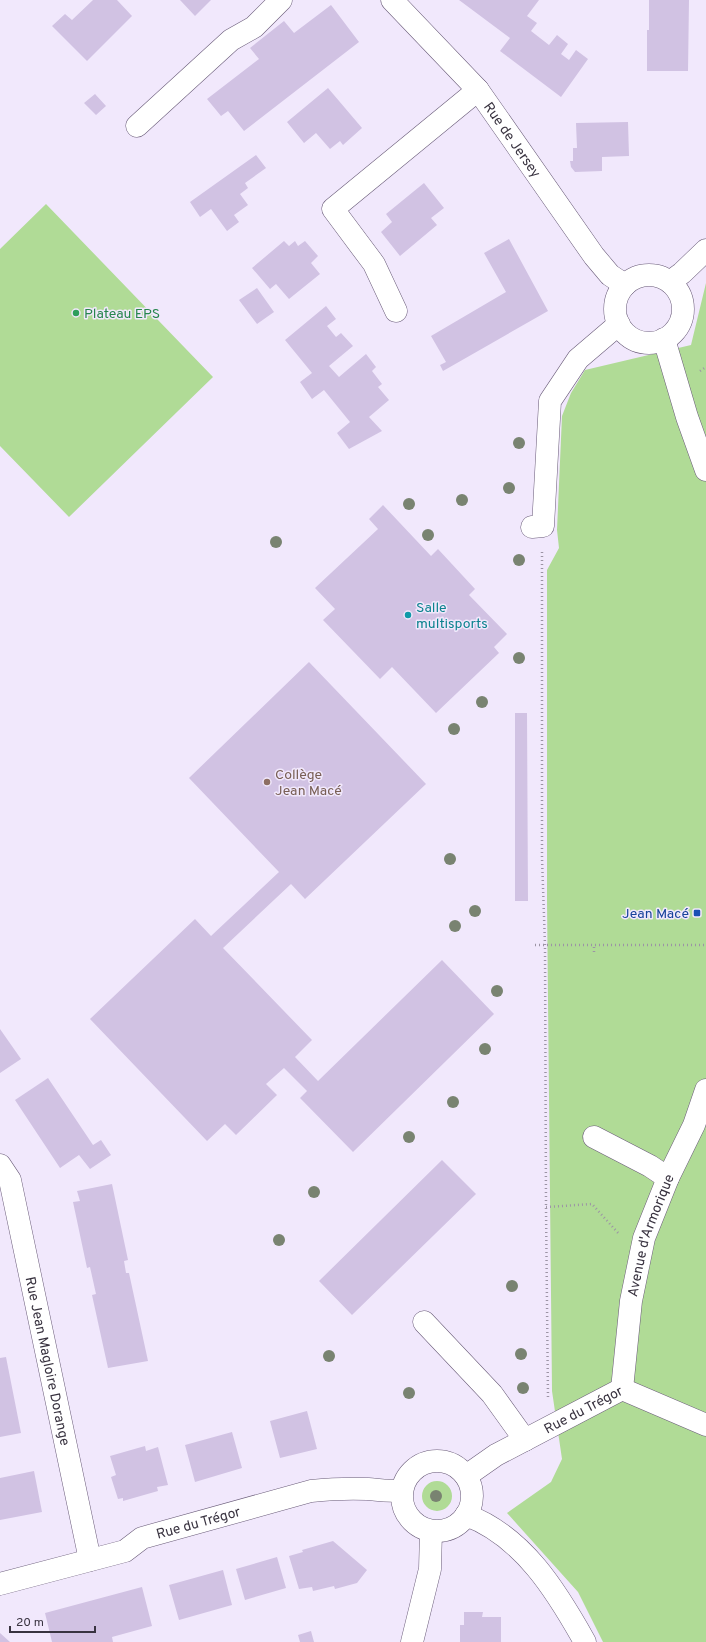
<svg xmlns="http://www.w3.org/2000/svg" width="706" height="1642" font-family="Overpass,sans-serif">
<rect width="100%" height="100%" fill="#f1e8fc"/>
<path fill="#b0db96" d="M46,204L213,377L69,517L0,446V249Z
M706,283V1642H603L578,1592L507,1513L551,1482L562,1459L552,1391L547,900V570L559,548L557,530L562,416L571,393L585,370L691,345Z
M422 1496a15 15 0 1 1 30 0a15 15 0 1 1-30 0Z"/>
<path fill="#d1c2e3" d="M93,0H117L132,16L87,61L52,26L65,14L72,20Z
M180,0H211L195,16Z
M459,0H539L527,16L537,23L531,31L549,45L557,35L568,44L561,54L569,60L576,50L588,59L561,97L500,51L510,38Z
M649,0H689L688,71H647V30H649Z
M331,5L359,42L244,131L228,111L221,116L207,99L259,59L250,48L284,21L294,33Z
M328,88L362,128L343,145L340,141L330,149L316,133L304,143L287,122Z
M95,94L106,106L96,115L84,103Z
M628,122L629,156L602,157V171L575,172L571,167L570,161H573V148H577L576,123Z
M256,155L266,168L245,183L248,188L240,194L248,205L234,215L239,222L227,231L211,209L200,217L190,202Z
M424,183L444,208L431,218L437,225L400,256L381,232L392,222L386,214Z
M509,239L548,311L443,371L440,365L446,362L431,336L506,292L484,253Z
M284,241L289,246L295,241L298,246L305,241L318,256L311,263L320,274L289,299L276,284L270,289L252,268Z
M257,288L274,312L257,324L239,300Z
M326,306L336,319L327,326L336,337L341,333L353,346L329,366L339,377L366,354L376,367L372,371L382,384L378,387L389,400L369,417L382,431L349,449L337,433L350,422L324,390L312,399L300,382L312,373L285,340Z
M383,505L431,556L438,549L475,589L469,595L507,634L494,647L499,653L436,713L392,667L380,679L323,620L335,609L315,588L378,529L369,519Z
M309,662L426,784L305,899L291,884L223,948L312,1040L295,1057L318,1081L442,960L494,1014L353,1152L300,1098L307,1091L284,1068L266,1084L277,1095L236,1135L225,1124L207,1141L90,1019L195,919L211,936L279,872L189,778Z
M515,713H527L528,901H515Z
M0,1029L21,1059L0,1073Z
M48,1078L93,1145L101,1140L111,1155L90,1169L79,1155L60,1168L15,1100Z
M442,1160L476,1194L352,1315L319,1281Z
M112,1184L128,1260L124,1261L126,1273H129L148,1361L108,1368L92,1295L96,1294L90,1267L87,1268L73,1202L80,1201L77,1191Z
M6,1357L21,1433L0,1437V1358Z
M307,1411L317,1449L280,1458L270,1421Z
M232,1432L242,1468L195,1482L185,1445Z
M145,1446L146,1451L158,1447L168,1485L157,1487L158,1491L123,1501V1498L118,1499L111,1477L116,1475L110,1456Z
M34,1471L42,1512L0,1520V1478Z
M333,1541L367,1570L357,1583L335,1589L334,1586L313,1591L312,1587L299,1589L289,1556L303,1552L302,1550Z
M277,1557L286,1588L245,1600L236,1569Z
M223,1570L232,1605L179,1620L169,1585Z
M142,1587L152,1626L112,1637L113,1642H52L45,1613Z
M464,1612H483L482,1617H501V1642H460V1625H464Z
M311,1631L314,1642H300L298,1635Z
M0,1633L10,1642H0Z"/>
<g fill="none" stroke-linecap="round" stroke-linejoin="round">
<g stroke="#6a5c79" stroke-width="23">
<g id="minor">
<path id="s1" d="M392,0L478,90L594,256L610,275L625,285"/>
<path d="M137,126L231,40L254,27L281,0"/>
<circle cx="649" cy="309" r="34"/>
<path d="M670,282L682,273L706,250"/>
<path d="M396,311L374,264L333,209L478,90"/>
<path d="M664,339L687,417L706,470"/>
<path d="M532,527L543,526L550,401L578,359L619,324"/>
<path d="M594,1137L650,1166L668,1178"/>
<path id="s2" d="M0,1165L10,1180L90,1560"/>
<path d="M424,1322L492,1394L525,1440"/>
<path id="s3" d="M622,1389L631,1301L644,1238L668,1178L694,1125L706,1090"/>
<path d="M622,1389L706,1425"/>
<circle cx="437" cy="1496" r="35"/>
<path id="s4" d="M466,1476L496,1455L622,1389"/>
<path d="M466,1515C523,1536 557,1592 585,1642"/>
<path id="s5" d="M0,1584L125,1551L142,1538L311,1491C330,1489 348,1488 368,1489C380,1490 389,1492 402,1490"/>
<path d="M412,1642L430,1569L431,1531"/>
</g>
</g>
<path stroke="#9c94a5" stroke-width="2.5" stroke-dasharray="1 3" stroke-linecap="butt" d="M700,371L706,367
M542,552V858L545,945L546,1207L548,1399
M535,945H706
M594,952V946
M546,1207L592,1204L619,1234"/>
<use href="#minor" stroke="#fff" stroke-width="22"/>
</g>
<g fill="#798371">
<circle cx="519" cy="443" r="6"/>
<circle cx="509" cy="488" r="6"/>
<circle cx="462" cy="500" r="6"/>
<circle cx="409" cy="504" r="6"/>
<circle cx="428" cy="535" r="6"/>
<circle cx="276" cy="542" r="6"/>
<circle cx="519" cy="560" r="6"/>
<circle cx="519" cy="658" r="6"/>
<circle cx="482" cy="702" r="6"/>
<circle cx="454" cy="729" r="6"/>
<circle cx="450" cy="859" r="6"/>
<circle cx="475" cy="911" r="6"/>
<circle cx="455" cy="926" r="6"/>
<circle cx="497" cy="991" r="6"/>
<circle cx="485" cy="1049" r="6"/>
<circle cx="453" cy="1102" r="6"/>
<circle cx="409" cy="1137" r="6"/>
<circle cx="314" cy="1192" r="6"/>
<circle cx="279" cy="1240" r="6"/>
<circle cx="512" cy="1286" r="6"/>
<circle cx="521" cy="1354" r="6"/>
<circle cx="329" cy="1356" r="6"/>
<circle cx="523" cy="1388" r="6"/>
<circle cx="409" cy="1393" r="6"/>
<circle cx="436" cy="1496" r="6"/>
</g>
<circle fill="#2e9e5b" stroke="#f1e8fc" stroke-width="1.5" cx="76" cy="313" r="4"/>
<circle fill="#0f9aa8" stroke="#f1e8fc" stroke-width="1.5" cx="408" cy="615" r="4"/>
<circle fill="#8d6e63" stroke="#f1e8fc" stroke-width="1.5" cx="267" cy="782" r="4"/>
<rect fill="#1a4fb4" stroke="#f1e8fc" stroke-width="1.5" x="693" y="909" width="8" height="8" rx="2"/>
<g text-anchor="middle" stroke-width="3" stroke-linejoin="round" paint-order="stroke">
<g font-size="14" fill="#393340" stroke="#f1e8fc">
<text dy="5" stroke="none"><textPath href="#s1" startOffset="185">Rue de Jersey</textPath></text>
<text dy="5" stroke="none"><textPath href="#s3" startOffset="157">Avenue d'Armorique</textPath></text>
<text dy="5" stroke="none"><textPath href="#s2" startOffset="203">Rue Jean Magloire Dorange</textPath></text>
<text dy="5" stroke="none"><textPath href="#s4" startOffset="135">Rue du Trégor</textPath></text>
<text dy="5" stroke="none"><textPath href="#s5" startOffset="209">Rue du Trégor</textPath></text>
</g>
<g font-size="14" fill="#27864d" stroke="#f1e8fc" text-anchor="start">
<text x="84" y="318">Plateau EPS</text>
</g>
<g font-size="14" fill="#0d838f" stroke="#f1e8fc" text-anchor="start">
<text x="416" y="612">Salle<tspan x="416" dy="16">multisports</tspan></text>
</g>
<g font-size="14" fill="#785e54" stroke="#f1e8fc" text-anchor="start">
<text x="275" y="779">Collège<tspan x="275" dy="16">Jean Macé</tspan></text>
</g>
<g font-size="14" fill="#164399" stroke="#f1e8fc" text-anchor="end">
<text x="689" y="918">Jean Macé</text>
</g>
</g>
<path d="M10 1626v6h85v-6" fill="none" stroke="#393340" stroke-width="2"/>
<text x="16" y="1626" font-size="12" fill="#393340" stroke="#f1e8fc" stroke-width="3" paint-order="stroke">20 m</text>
</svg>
